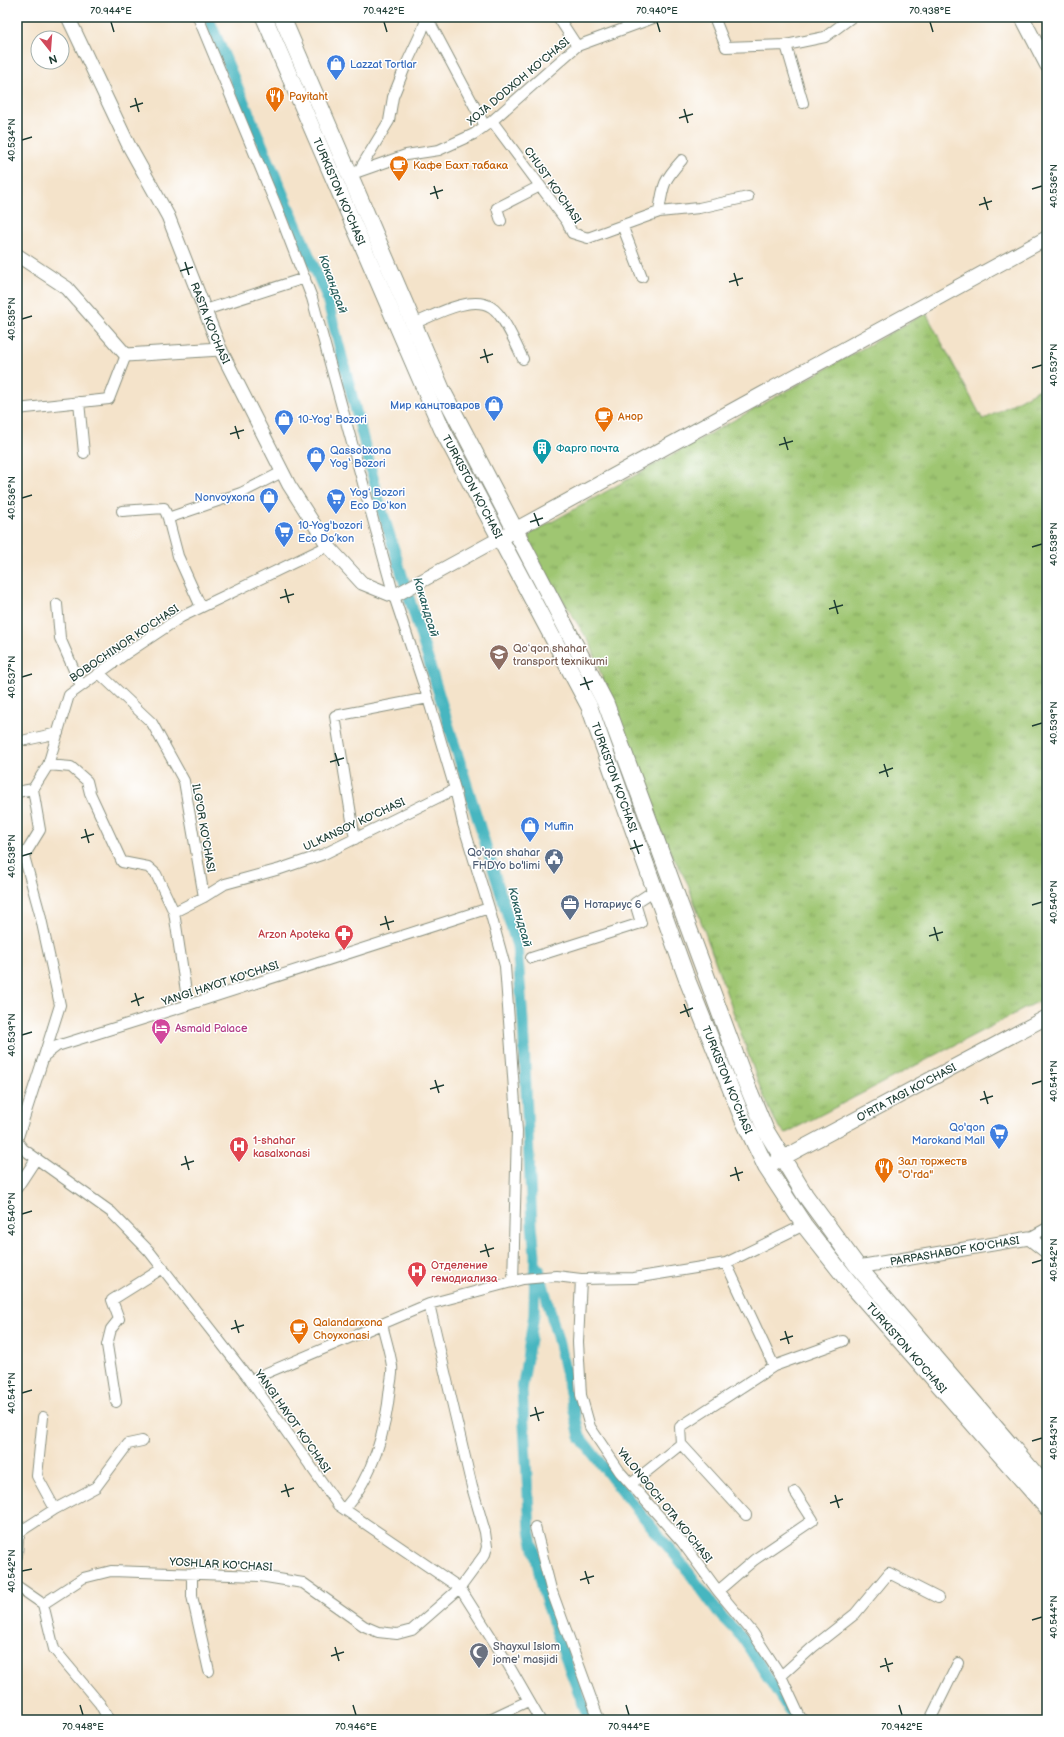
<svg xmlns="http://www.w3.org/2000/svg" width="1064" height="1737" font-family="'Balsamiq Sans',sans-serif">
<defs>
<pattern id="grass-tufts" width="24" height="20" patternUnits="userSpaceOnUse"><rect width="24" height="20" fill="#9fc672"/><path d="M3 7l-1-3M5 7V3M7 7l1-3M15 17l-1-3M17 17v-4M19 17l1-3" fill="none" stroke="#81a25e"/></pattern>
</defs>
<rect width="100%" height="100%" fill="#fff"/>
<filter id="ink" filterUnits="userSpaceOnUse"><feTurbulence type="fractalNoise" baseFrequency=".025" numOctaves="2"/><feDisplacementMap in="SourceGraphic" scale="8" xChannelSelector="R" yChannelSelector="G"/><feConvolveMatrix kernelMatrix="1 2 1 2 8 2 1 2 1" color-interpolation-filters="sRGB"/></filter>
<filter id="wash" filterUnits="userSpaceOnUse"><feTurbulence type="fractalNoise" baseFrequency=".012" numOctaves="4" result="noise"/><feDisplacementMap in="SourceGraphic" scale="16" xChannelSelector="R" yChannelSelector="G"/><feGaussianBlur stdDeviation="0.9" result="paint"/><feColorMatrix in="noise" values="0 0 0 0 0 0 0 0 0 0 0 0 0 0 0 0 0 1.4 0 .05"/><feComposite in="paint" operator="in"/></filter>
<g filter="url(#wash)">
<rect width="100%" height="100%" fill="#f4e3ca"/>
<path fill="url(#grass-tufts)" stroke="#5f8253" d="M926,313L983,420L1047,385V997L786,1133L777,1125L761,1090L687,882L666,844L608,695L591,645L535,556L530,544V534Z"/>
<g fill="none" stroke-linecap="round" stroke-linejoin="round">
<path stroke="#47b6c0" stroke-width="11" d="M208,17L326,295L380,504L517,946L523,1020L532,1225L535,1255L534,1314L522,1390L530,1530L544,1595L565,1657L589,1720
M539,1269L559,1344L580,1437L622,1491L684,1566L721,1616L742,1637L789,1710L799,1720"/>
</g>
</g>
<g filter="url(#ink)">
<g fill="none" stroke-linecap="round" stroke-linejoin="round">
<g stroke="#8a907f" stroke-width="12">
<path id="minor" d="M198,17L278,210L312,298L394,596L428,698L455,789L463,824L489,908L505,966L517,1131L513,1282
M427,17L485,126
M558,17L577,46
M714,17L726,47L786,45L825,37L852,17
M786,45L803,103
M492,121L567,222L572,233L588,238L659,212L699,208L748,197
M358,172L389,121L393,97L405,67L422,31L427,17
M349,175L406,155L439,150L474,134L492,121L577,46L656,17
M659,212C663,185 663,181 682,160
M501,221L497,208L540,186
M622,225L642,277
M205,310L305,278
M413,324C433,316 471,294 491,307C504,315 516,345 523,359
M79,402L84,453
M17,409L109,399L126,355
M122,511L164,508L168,518L241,493L282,472
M168,518L178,556L201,607
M57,604L60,638L81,686
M99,673L152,723L184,781L204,897
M26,740L58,733
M48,765L71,767L87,781L90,793L122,862L148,867L156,874L174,912L188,1005
M17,792L33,789
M355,839L335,716L428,698
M174,912L204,897L225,884L280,869L324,854L455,789
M531,958L641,923L635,903L655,890
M44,1056L60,1005L40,914L24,856L40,830L33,789L48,765L69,695L127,653L181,617L328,546
M17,1140L44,1056L57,1046L188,1005L489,908
M17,1141L23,1149L111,1212L149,1251L250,1380L338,1505L460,1588L505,1659L540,1720
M17,1188L36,1159
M1029,1238L1047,1228
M581,1279L578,1342L581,1395L590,1427L620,1472L682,1542L718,1591L753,1633L781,1676L800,1717L804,1720
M774,1366L843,1341
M250,1380L429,1304L523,1279L556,1276L581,1279L634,1278L726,1263L804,1225
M116,1402L107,1345L111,1329L119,1319L112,1300L163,1268
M43,1417L37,1476L55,1509
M681,1444L746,1515
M631,1484L681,1444L680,1427L774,1366L726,1263
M344,1509C373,1477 386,1430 390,1387C391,1380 393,1372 392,1366C390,1352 385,1337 382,1324
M535,1527L551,1589L599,1720
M17,1556L18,1539L21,1531L55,1509L96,1487L128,1444L142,1441
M192,1574V1596L209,1671
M17,1586L43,1604L54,1649L100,1704L109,1720
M718,1591L754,1560L813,1520L795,1492
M43,1604L83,1578L111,1571L260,1576L303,1583L364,1626L378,1632L397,1634L412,1630L460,1588L485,1554L487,1547L485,1532L472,1487L429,1304
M781,1676L813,1647L855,1614L889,1573L938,1598
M488,1720L528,1701
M930,1720L958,1663"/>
</g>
<g stroke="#8a907f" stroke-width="15">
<g id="tertiary">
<path id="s1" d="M68,17L129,146L168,216L220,349L289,485L328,546L362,583L394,596L500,538"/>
<path d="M17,255L67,288L126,355L220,349"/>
<path id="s2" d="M858,1267L1029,1238L1047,1252"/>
</g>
</g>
<g stroke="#8a907f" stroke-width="16">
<g id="secondary">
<path d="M1022,17L1047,65"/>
<path d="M500,538L1047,238"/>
<path id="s3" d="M766,1167L1047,1017"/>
</g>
</g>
<g stroke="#8a907f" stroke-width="18">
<g id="primary">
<path id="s4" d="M264,17L442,429L589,706L688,982L742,1117L766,1167L804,1225L848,1281L1047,1508"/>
<path d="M282,17L442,390L606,704L744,1078L766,1131L805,1195L858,1267L1047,1488"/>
</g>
</g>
<use href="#minor" stroke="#fff" stroke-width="10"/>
<use href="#tertiary" stroke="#fff" stroke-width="13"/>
<use href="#secondary" stroke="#fff" stroke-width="14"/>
<use href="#primary" stroke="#fff" stroke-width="16"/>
</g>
</g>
<path fill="none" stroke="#1f3d34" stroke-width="1.5" d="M111,22L114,32M384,22L387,32M657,22L660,32M930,22L933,32M135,98L139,112M130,107L143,103M684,109L688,123M679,118L693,114M22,140L32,137M434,186L438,199M1032,189L1042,186M430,194L443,190M984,197L988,210M979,205L992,201M185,262L189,275M180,271L193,267M734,273L738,286M729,282L743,278M22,319L32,316M484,349L488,363M480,358L493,354M1032,368L1042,365M235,426L239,439M230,434L244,430M784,437L788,450M779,445L793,441M22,498L32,495M534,513L539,526M530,522L543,518M1032,547L1042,544M285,589L289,603M280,598L294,594M834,600L838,614M829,609L843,605M22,677L32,674M584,677L589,690M580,685L593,681M1032,726L1042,723M335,753L339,766M330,762L344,758M884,764L888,777M879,773L893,768M85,829L89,843M81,838L94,834M634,840L639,854M630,849L643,845M22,856L32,853M1032,905L1042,902M385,916L389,930M380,925L394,921M934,927L938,941M929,936L943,932M135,993L139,1006M131,1002L144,997M684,1004L689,1017M680,1013L693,1008M22,1035L32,1032M435,1080L439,1093M1032,1084L1042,1081M430,1089L444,1085M984,1091L988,1104M980,1100L993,1096M185,1156L189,1170M181,1165L194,1161M735,1167L739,1181M730,1176L743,1172M22,1214L32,1211M485,1244L489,1257M480,1252L494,1248M1032,1263L1042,1260M235,1320L239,1333M231,1329L244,1325M785,1331L789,1344M780,1340L793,1336M22,1393L32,1390M535,1407L539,1421M530,1416L544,1412M1032,1441L1042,1438M285,1484L289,1497M281,1492L294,1488M835,1495L839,1508M830,1503L843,1499M22,1571L32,1569M585,1571L589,1584M580,1580L594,1576M1032,1620L1042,1617M335,1647L339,1661M331,1656L344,1652M885,1658L889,1672M880,1667L893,1663M80,1705L83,1715M353,1705L356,1715M626,1705L629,1715M899,1705L902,1715"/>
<defs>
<g id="shop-pin" transform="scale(1)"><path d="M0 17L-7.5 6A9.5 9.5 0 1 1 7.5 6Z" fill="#3f7fe0" stroke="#fff"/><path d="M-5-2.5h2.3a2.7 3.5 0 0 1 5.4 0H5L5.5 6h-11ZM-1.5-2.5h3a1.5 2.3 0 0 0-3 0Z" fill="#fff"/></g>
<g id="restaurant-pin" transform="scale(1)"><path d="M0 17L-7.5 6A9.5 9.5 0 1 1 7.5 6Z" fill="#e8710a" stroke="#fff"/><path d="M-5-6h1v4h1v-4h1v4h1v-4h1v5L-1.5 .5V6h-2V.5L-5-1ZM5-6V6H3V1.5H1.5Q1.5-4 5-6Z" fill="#fff"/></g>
<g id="cafe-pin" transform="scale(1)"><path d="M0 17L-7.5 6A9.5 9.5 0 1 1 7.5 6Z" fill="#e8710a" stroke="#fff"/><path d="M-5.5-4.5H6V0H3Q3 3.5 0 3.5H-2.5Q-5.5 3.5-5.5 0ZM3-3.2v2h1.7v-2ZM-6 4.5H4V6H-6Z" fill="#fff"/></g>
<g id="building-pin" transform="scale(1)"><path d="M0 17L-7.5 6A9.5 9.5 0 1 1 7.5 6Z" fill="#0f9aa8" stroke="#fff"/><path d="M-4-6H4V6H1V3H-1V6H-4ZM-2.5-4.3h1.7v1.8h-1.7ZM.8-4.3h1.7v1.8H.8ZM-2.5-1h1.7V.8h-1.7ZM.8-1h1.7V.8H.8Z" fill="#fff"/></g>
<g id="supermarket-pin" transform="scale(1)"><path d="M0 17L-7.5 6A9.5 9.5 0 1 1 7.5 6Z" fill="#3f7fe0" stroke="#fff"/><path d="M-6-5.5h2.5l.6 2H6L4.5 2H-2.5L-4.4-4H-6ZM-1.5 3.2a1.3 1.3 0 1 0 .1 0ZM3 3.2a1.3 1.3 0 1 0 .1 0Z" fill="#fff"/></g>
<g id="school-pin" transform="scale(1)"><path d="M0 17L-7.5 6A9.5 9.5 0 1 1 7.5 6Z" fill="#8d6e63" stroke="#fff"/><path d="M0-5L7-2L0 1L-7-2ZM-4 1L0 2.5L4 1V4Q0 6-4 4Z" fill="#fff"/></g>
<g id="civic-pin" transform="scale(1)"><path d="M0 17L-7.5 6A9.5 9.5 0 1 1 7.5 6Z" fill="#5c6f8a" stroke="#fff"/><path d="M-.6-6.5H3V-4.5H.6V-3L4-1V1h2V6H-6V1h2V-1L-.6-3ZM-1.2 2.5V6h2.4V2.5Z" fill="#fff"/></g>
<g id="office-pin" transform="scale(1)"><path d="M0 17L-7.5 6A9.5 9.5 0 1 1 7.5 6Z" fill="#5c6f8a" stroke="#fff"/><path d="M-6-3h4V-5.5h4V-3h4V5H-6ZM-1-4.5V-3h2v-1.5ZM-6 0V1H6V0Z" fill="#fff"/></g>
<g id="pharmacy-pin" transform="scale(1)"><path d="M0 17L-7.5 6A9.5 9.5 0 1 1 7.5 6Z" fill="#e0444e" stroke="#fff"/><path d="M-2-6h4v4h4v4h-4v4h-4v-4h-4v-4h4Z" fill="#fff"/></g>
<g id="hotel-pin" transform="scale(1)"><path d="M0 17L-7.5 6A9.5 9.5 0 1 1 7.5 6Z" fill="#d1479c" stroke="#fff"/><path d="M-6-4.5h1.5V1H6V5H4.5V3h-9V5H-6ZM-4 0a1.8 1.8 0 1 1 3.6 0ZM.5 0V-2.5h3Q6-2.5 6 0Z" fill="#fff"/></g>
<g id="hospital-pin" transform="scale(1)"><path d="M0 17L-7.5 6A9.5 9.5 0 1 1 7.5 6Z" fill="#e0444e" stroke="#fff"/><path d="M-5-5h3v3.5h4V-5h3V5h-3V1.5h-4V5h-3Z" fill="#fff"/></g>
<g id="mosque-pin" transform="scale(1)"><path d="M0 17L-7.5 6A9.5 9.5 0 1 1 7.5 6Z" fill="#6b7280" stroke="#fff"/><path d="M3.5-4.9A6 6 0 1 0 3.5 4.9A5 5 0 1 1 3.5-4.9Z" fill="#fff"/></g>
</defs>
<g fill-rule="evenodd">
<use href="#shop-pin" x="336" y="64"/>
<use href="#restaurant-pin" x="275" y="96"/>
<use href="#cafe-pin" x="399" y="165"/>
<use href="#shop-pin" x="494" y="405"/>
<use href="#cafe-pin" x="604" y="416"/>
<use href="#shop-pin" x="284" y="419"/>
<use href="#building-pin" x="542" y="448"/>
<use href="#shop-pin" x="316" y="456"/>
<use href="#shop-pin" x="269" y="497"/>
<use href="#supermarket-pin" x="336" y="498"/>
<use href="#supermarket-pin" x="284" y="531"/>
<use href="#school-pin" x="499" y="654"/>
<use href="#shop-pin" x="530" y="826"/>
<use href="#civic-pin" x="554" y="858"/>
<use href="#office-pin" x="570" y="904"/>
<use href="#pharmacy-pin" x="344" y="934"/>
<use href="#hotel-pin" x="161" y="1028"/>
<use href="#supermarket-pin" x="999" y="1133"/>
<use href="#hospital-pin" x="239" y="1146"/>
<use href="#restaurant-pin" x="884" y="1167"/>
<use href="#hospital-pin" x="417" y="1271"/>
<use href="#cafe-pin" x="299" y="1328"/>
<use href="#mosque-pin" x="479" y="1652"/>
</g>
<g text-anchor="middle" stroke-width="3" stroke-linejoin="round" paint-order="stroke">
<g font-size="11" fill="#366cbe" stroke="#fff" text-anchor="start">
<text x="350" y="68">Lazzat Tortlar</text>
<text x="480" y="409" text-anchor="end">Мир канцтоваров</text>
<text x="298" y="423">10-Yog' Bozori</text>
<text x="330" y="454">Qassobxona<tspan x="330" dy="13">Yog‘ Bozori</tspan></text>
<text x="350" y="496">Yogʻ Bozori<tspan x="350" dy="13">Eco Doʻkon</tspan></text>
<text x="255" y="501" text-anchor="end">Nonvoyxona</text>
<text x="298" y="529">10-Yog'bozori<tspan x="298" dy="13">Eco Do’kon</tspan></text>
<text x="544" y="830">Muffin</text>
<text x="985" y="1131" text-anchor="end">Qo'qon<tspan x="985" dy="13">Marokand Mall</tspan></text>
</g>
<g font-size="11" fill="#1f3d34" stroke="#fff">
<text transform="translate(518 81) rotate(-40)" y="4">XOJA DODXOH KO'CHASI</text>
<text transform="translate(553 185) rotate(55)" y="4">CHUST KO'CHASI</text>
<text dy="4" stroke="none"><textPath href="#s4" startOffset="190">TURKISTON KO'CHASI</textPath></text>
<text dy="4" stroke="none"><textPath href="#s1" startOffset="338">RASTA KO'CHASI</textPath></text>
<text dy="4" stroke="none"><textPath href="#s4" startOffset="514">TURKISTON KO'CHASI</textPath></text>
<text transform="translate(124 643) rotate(-34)" y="4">BOBOCHINOR KO'CHASI</text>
<text dy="4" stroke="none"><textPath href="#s4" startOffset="838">TURKISTON KO'CHASI</textPath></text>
<text transform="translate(354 824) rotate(-25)" y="4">ULKANSOY KO'CHASI</text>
<text transform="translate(204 828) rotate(80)" y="4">ILG'OR KO'CHASI</text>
<text transform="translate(220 983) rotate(-18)" y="4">YANGI HAYOT KO'CHASI</text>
<text dy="4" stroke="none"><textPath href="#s4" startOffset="1161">TURKISTON KO'CHASI</textPath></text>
<text dy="4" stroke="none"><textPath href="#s3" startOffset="159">O'RTA TAGI KO'CHASI</textPath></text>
<text dy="4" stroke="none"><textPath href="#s2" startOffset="98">PARPASHABOF KO'CHASI</textPath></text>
<text dy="4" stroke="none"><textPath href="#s4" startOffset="1486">TURKISTON KO'CHASI</textPath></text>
<text transform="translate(293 1421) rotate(55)" y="4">YANGI HAYOT KO'CHASI</text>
<text transform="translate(665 1505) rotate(51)" y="4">YALONGOCH OTA KO'CHASI</text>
<text transform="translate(221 1564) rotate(3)" y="4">YOSHLAR KO'CHASI</text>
</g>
<g font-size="11" fill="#c56008" stroke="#fff" text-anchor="start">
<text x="289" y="100">Payitaht</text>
<text x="413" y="169">Кафе Бахт табака</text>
<text x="618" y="420">Анор</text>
<text x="898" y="1165">Зал торжеств<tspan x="898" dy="13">"O'rda"</tspan></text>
<text x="313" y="1326">Qalandarxona<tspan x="313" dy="13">Choyxonasi</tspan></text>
</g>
<g font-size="11" fill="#0d838f" stroke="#fff" text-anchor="start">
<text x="556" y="452">Фарго почта</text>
</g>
<g font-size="11" fill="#785e54" stroke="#fff" text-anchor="start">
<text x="513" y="652">Qoʻqon shahar<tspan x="513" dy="13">transport texnikumi</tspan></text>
</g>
<g font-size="11" fill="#4e5e75" stroke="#fff" text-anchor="end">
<text x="540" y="856">Qo'qon shahar<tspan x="540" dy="13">FHDYo bo'limi</tspan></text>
<text x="584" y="908" text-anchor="start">Нотариус 6</text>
</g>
<g font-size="11" fill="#be3a42" stroke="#fff" text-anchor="start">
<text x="330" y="938" text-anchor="end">Arzon Apoteka</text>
<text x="253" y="1144">1-shahar<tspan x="253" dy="13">kasalxonasi</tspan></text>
<text x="431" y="1269">Отделение<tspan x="431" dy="13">гемодиализа</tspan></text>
</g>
<g font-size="11" fill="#b23c85" stroke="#fff" text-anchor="start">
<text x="175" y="1032">Asmald Palace</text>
</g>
<g font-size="11" fill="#5b616d" stroke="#fff" text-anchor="start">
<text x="493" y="1650">Shayxul Islom<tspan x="493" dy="13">jome' masjidi</tspan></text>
</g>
<g font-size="12" font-style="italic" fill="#2b615e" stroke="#fff">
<text transform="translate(333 284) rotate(70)" y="4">Кокандсай</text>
<text transform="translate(426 607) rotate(73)" y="4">Кокандсай</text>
<text transform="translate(520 917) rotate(75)" y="4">Кокандсай</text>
</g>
</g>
<rect width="1064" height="1737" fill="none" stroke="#fff" stroke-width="44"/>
<g transform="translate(50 50) rotate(163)"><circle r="19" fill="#ffffff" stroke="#a5b1ae"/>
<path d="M0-3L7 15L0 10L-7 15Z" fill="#d1495b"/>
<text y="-6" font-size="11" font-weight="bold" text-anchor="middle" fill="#1f3d34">N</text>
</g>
<rect x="22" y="22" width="1020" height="1693" fill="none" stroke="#1f3d34" stroke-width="1.5"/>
<g font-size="10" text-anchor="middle" fill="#1f3d34">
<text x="111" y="14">70.944°E</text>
<text x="384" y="14">70.942°E</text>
<text x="657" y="14">70.940°E</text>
<text x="930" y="14">70.938°E</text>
<text transform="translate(11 140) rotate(-90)" y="4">40.534°N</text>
<text transform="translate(1053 186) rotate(-90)" y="4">40.536°N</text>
<text transform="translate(11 319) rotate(-90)" y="4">40.535°N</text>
<text transform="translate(1053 365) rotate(-90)" y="4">40.537°N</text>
<text transform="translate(11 498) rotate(-90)" y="4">40.536°N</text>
<text transform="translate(1053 544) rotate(-90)" y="4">40.538°N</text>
<text transform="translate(11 677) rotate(-90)" y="4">40.537°N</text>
<text transform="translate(1053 723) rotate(-90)" y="4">40.539°N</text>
<text transform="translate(11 856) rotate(-90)" y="4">40.538°N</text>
<text transform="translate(1053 902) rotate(-90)" y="4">40.540°N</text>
<text transform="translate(11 1035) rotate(-90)" y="4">40.539°N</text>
<text transform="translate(1053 1081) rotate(-90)" y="4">40.541°N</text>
<text transform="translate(11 1214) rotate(-90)" y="4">40.540°N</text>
<text transform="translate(1053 1260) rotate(-90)" y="4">40.542°N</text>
<text transform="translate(11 1393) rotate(-90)" y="4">40.541°N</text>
<text transform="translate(1053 1438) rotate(-90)" y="4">40.543°N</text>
<text transform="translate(11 1571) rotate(-90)" y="4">40.542°N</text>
<text transform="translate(1053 1617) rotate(-90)" y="4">40.544°N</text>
<text x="83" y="1730">70.948°E</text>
<text x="356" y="1730">70.946°E</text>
<text x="629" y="1730">70.944°E</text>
<text x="902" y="1730">70.942°E</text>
</g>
</svg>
